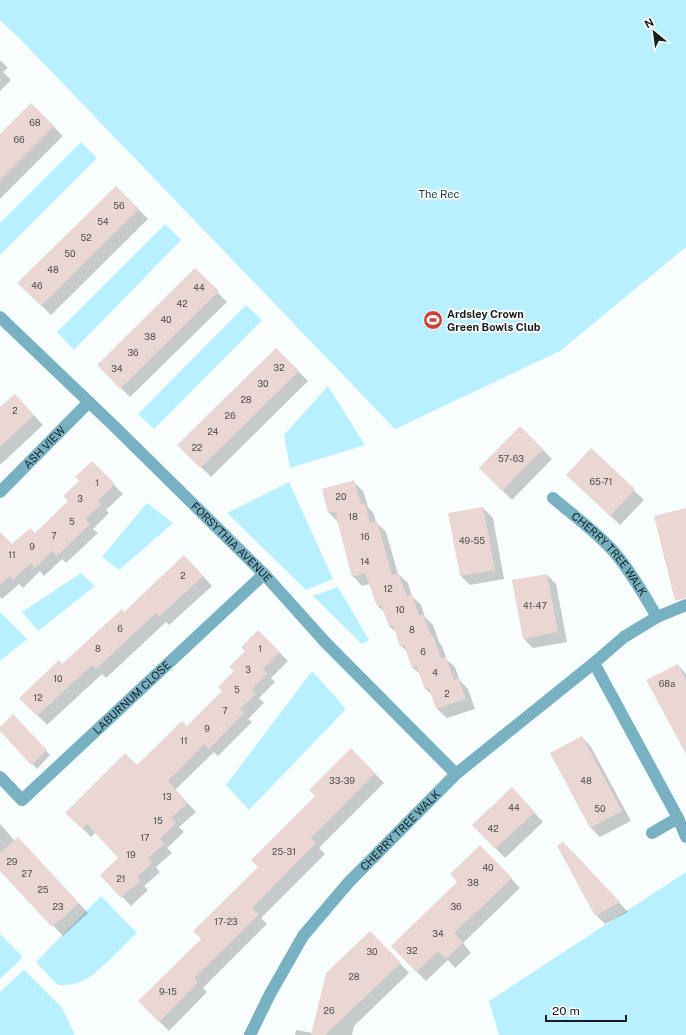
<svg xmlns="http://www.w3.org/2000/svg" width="686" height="1035" font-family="'Public Sans',sans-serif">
<rect width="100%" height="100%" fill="#f8fdfe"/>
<path fill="#b9f0ff" d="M0,0H686V247L560,351L395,429L23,42L0,20Z
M81,142L97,158L0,255V223Z
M165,224L181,240L74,350L57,332Z
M246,305L262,320L154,429L138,414Z
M328,386L365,445L290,468L284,435Z
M289,482L333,579L306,590L227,513Z
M147,503L173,523L119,570L102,557Z
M81,573L95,586L38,631L22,612Z
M338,587L369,640L362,644L313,596Z
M0,612L27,639L0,661Z
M312,671L346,709L249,810L226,785Z
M686,872V1035H499L489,1001Z
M101,896L137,933C124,945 95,977 80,982C73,985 65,985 58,985L36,962Z
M0,934L23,957L0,979Z
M24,970L62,1008L75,1035H0V992Z"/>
<path fill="#0003" d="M0,60L8,68L3,72L11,80L0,91Z
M31,104L63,136L0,199V135Z
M116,187L148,219L51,315L19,283Z
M195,270L227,302L130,397L98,365Z
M276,349L308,381L211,477L179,445Z
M24,405L43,425L1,464L0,463V409Z
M520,427L552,459L512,500L480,468Z
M591,449L644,500L620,525L577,484Z
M92,462L123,494L106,510L109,513L93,529L98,533L66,563L62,559L44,576L40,571L23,588L19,584L2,599L0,597V549L12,545L35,534L69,501Z
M354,482L363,491L368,507L374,514L376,522L386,532L398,574L408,583L412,596L421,605L425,617L433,625L439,642L442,646L447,660L455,667L460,681L468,689L475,709L447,718L437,709L433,696L426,689L421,675L413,668L408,652L401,646L397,633L389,626L385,613L378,606L370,584L362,586L353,576L338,522L329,513Z
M483,508L493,518L504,579L470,585L461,576Z
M194,566L212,586L169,625L166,622L106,678L102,674L47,725L21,698L62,666L124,613Z
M547,575L556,584L567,642L533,648L524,639Z
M258,631L288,661L271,678L275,682L259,698L264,703L248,719L252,722L218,756L214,752L175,790L196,812L179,827L184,832L167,848L172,853L156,867L160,872L144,886L148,890L131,906L101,875L120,858L96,832L91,837L67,813L137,767L187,728L223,691Z
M678,665L686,674V750Z
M18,720L50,755L37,769L0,730V728Z
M582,737L591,747L631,821L600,837L591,828L551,754Z
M351,749L384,783L319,848L325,854L261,918L267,924L203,988L207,992L169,1031L139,1001L202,939L316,796Z
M521,798L543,822L505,858L474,825Z
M0,824L15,841L27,848L88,913L63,936L0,870Z
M573,852L628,912L605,924L596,915Z
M490,856L520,888L463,943L471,953L455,968L448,960L426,981L416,971Z
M380,942L409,973L354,1026L352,1035H295L296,1030L313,1033Z"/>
<path fill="#ead6d3" d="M31,103L54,126L0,180V134Z
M116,186L139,209L41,306L17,283Z
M195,268L219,291L120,389L97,365Z
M276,348L299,371L200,468L177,445Z
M15,394L34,415L0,447V407Z
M520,426L543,449L502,491L479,468Z
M591,448L635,489L610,516L566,475Z
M92,461L115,484L98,501L101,504L85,519L90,524L57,556L52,551L35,568L31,563L13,580L10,576L0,585V532L12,544L30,528L35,533L68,501L63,496L79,481L75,477Z
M354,480L361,504L365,503L370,523L377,521L392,575L398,573L407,596L412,594L419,616L423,614L431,635H433L441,658L446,657L454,680L458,678L466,699L436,709L429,688L425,690L417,667L412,668L404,645L400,646L393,625L389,626L381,605L377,606L365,573L352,577L335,512L328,513L322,489Z
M483,507L495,570L460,576L448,513Z
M686,508V598L675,601L654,516Z
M184,555L203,576L159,617L156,613L96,669L92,665L37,716L19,698L59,660L62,664L122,609L124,612Z
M547,574L558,632L523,639L512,580Z
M258,630L280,652L263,669L267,673L252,689L256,694L240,709L244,713L209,749L204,744L168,781L188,803L171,818L176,823L160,839L164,844L148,858L152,863L137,877L140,881L121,898L100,875L118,858L87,824L82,829L65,813L125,753L137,765L182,721L187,726L222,691L218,687L234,671L229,667L245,651L241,647Z
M678,664L686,680V754L646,680Z
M13,714L47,750L31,765L0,731V727Z
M582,736L622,811L590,828L550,753Z
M351,748L375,773L311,838L316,843L252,908L259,914L194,978L198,982L159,1022L138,1001L201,939L193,931L258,867L251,860L315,796L309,790Z
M512,787L535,812L495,849L472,825Z
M18,837L79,903L52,927L0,871V853Z
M563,842L620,902L595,916L557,846Z
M480,845L512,878L454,933L463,943L445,959L438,951L416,972L391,946L457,882L450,874Z
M370,931L401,963L325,1035H311L326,973Z"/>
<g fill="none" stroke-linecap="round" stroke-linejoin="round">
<g stroke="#78b2c2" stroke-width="12">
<path id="s1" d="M0,317L115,427L264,574L326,643L456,774"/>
<path id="s2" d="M0,492L89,402"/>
<path id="s3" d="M553,498C574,516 597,532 615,553C632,573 644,595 657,617"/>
<path d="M594,663L678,818L686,837"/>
<path id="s4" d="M0,777L22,800L264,574"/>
<path d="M652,833L678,818"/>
<path id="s5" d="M250,1035L270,994L303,936L349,882L456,774L594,663L624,637L657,617L686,605"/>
</g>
</g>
<defs>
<g id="stadium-disc" transform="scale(1)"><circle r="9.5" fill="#ce4138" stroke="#fff"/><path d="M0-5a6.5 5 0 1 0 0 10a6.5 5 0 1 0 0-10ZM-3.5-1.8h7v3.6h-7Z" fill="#fff"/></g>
</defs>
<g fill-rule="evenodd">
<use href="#stadium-disc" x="433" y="320"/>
</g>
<g text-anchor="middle" stroke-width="3.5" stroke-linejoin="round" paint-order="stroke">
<g font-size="9" fill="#4c4c4d">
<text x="35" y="126">68</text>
<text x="19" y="143">66</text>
<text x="119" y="209">56</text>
<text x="103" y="225">54</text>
<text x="86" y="241">52</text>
<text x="70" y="257">50</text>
<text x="53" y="273">48</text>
<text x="37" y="289">46</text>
<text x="199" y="291">44</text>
<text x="182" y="307">42</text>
<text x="166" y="323">40</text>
<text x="150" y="340">38</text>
<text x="133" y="356">36</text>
<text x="279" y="371">32</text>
<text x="117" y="372">34</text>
<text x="263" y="387">30</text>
<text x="246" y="403">28</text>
<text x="15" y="414">2</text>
<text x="230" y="419">26</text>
<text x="213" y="435">24</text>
<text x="197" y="451">22</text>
<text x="511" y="462">57-63</text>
<text x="601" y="485">65-71</text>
<text x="97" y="486">1</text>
<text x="341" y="500">20</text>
<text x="80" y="502">3</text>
<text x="353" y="520">18</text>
<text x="72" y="525">5</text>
<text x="54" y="539">7</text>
<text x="365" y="540">16</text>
<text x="472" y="544">49-55</text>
<text x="32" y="550">9</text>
<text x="12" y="558">11</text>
<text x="365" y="565">14</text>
<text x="183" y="579">2</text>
<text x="388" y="592">12</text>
<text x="535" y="609">41-47</text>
<text x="400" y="613">10</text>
<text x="120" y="632">6</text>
<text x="412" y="633">8</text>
<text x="98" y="652">8</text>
<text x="260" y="652">1</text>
<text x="423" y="655">6</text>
<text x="248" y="673">3</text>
<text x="435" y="676">4</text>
<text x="58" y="682">10</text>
<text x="667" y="687">68a</text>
<text x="237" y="693">5</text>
<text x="447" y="697">2</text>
<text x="38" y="701">12</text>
<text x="225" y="714">7</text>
<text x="207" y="732">9</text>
<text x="184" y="744">11</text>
<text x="342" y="784">33-39</text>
<text x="586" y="784">48</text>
<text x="167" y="800">13</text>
<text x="514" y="811">44</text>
<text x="600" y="812">50</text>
<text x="158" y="824">15</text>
<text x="493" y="832">42</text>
<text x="145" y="841">17</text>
<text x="284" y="855">25-31</text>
<text x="131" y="858">19</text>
<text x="12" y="865">29</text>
<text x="488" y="871">40</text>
<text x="27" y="877">27</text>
<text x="121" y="882">21</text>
<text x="473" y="886">38</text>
<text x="43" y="893">25</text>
<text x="58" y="910">23</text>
<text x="456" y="910">36</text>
<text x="226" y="925">17-23</text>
<text x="438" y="937">34</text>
<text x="412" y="954">32</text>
<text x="372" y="955">30</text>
<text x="354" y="980">28</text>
<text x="168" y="995">9-15</text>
<text x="329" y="1014">26</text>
</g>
<g font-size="11" fill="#173d46" stroke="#fff">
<text x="439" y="198">The Rec</text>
</g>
<g font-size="11" font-weight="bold" fill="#171e20" stroke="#fff" text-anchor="start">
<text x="447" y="318">Ardsley Crown<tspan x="447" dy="13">Green Bowls Club</tspan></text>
</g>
<g font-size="11" fill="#171e20" stroke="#fff">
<text dy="4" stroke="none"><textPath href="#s2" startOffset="63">ASH VIEW</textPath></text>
<text dy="4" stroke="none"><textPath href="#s1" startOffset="323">FORSYTHIA AVENUE</textPath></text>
<text dy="4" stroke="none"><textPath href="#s3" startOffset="80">CHERRY TREE WALK</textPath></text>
<text dy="4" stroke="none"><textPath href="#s4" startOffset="182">LABURNUM CLOSE</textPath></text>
<text dy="4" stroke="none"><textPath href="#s5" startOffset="256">CHERRY TREE WALK</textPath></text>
</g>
</g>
<g transform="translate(654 32) rotate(331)" stroke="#ffffff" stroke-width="3" paint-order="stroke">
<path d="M0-3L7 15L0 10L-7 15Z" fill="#171e20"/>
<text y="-6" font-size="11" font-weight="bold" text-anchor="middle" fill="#171e20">N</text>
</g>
<path d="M546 1015v6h80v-6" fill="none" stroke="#171e20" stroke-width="2"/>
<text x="552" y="1015" font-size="12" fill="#171e20" stroke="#ffffff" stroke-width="3" paint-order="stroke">20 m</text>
</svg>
